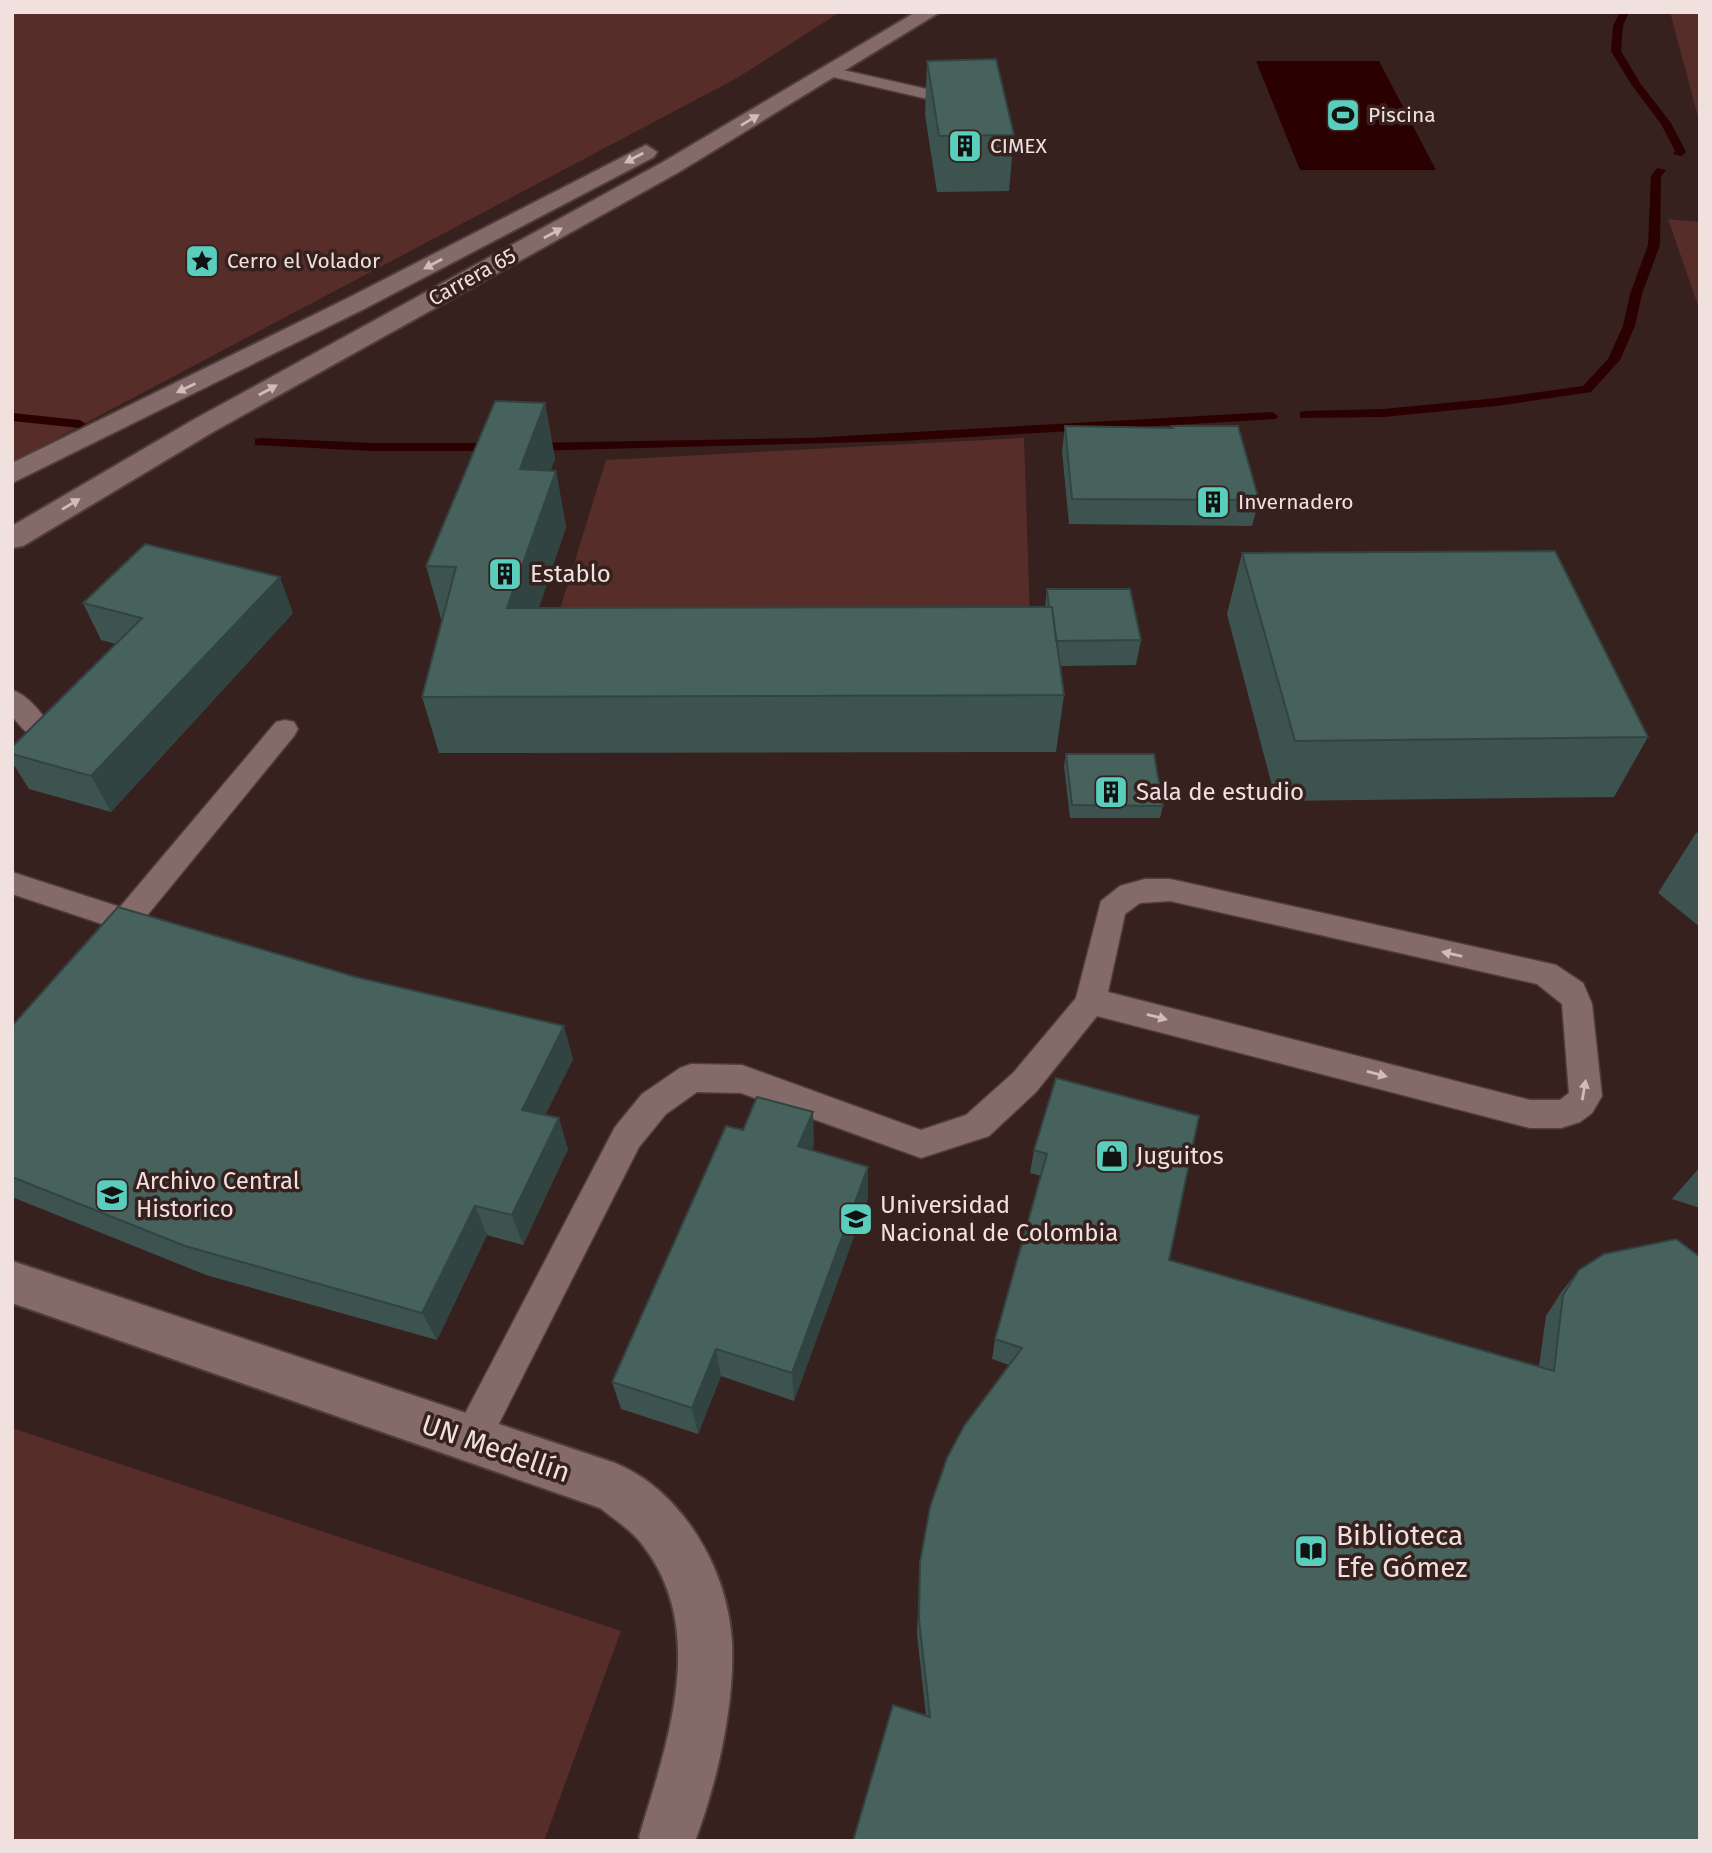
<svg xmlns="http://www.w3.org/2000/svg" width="1712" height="1853" font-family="'Fira Sans',sans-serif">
<rect width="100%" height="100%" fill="#36211f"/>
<path fill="#572d2a" d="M12,12H840L737,78L12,462Z
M1670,12H1700V124Z
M1668,219L1700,222V311Z
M1024,438L1030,620L557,619L606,460Z
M12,1428L621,1631L544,1841H12Z"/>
<path fill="#2b0001" d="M1256,61H1379L1436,170H1300Z"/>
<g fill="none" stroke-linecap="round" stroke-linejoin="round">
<path fill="#2b0001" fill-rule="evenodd" d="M1620,12H1629L1623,26L1621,51L1640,83L1671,123L1686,152L1682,156L1673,154L1675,151L1661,124L1631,84L1611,51L1613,26Z
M1657,168L1666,170L1661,176L1660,245L1642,294L1635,326L1620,360L1591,392L1497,406L1383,417L1300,418V412L1304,411L1383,409L1497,398L1583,386L1608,359L1623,326L1630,294L1648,245L1651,176Z
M1272,412L1278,416L1276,419L901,441L529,451L523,447L529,443L808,438Z
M12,413L80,420L86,424L80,428L12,421Z
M260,438L372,443H498L504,447L498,451H372L255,445V439Z"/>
<g stroke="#503e3c" stroke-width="3">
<path id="lane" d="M830,67L962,97L970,102L962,107L824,75V69Z
M12,690C28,695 43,714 51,728L47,735C29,740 23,729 12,716Z
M285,720L294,722L298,729L294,736L118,951L107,955L96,951L92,943L105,925L12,894V872L120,907L276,722Z
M1145,879H1170L1556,965L1583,983L1592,1004L1602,1096L1592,1113L1580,1122L1561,1128H1530L1097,1016L1036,1092L989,1136L921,1158L741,1093L697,1092L666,1114L639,1147L484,1453L471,1459L458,1453L452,1440L458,1427L615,1127L642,1094L680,1068L691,1064L742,1065L921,1130L966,1115L1014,1072L1076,998L1101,901L1120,886ZM1170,901L1537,984L1562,1004L1569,1093L1560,1100H1530L1108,992L1125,914L1140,903Z"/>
</g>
<g stroke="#503e3c" stroke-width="4">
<path id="street" d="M12,1261L615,1463C683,1491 728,1570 732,1642C735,1704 717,1783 695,1841H641L639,1837C667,1743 710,1629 641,1543C630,1529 614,1519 600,1508L12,1303Z"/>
</g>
<g stroke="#503e3c" stroke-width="4">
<path id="secondary" d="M916,12H940L679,172L213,432L23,546L12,548V526L193,420L663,162Z
M646,145L657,152L654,157L366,308L12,483V463L348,298Z"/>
</g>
<use href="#lane" fill="#846a68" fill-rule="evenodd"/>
<use href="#street" fill="#846a68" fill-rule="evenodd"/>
<use href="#secondary" fill="#846a68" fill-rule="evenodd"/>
</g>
<path fill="#3d5350" d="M927,61L1014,135L1009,191L937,192L925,115Z
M545,403L555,459L550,470L556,471L566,527L538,608L1045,607L1047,589L1141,640L1136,665L1060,666L1064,695L1056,752L439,753L422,697L442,622L426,566Z
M1065,426L1172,428V426L1259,500L1252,526L1069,524L1062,451Z
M1242,553L1648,737L1614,797L1276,801L1227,614Z
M83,603L293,613L111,812L29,789L12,762V747L116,644L101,640Z
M1066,754L1163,806L1160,818H1070L1064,766Z
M1700,831V927L1658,893L1696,833Z
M12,1026L573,1059L545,1115L568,1149L523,1245L487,1235L437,1340L206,1275L12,1197Z
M1056,1078L1169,1260L1539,1366L1546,1316L1562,1291L1579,1270L1700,1841L926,1716L917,1634L919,1578L920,1562L1009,1365L992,1359L995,1339L1041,1176L1030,1173L1034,1150Z
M814,1145L812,1150L868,1167V1198L794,1401L721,1376L698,1434L621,1409L612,1382Z
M1700,1167V1208L1672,1199Z"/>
<path fill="#324441" d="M545,403L555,459L531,525L520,469Z
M556,471L566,527L520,665L507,608Z
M280,577L293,613L111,812L91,776Z
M564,1026L573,1059L532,1141L522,1110Z
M813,1112L814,1145L800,1178L798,1146Z
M559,1118L568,1149L523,1245L512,1215Z
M868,1167V1198L794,1401L792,1373Z
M475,1206L487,1235L437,1340L422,1313Z
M716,1349L721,1376L698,1434L692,1408Z"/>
<path fill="#47615d" stroke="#324441" stroke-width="2" d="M996,59L1014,135L939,136L927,61Z
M495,401L545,403L520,469L556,471L507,608L1052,607L1064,695L422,697L456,567L426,566Z
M1065,426L1173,428L1172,426H1238L1259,500L1072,499Z
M145,544L280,577L91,776L12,754V747L142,618L83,603Z
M1555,551L1648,737L1295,741L1242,553Z
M1047,589H1130L1141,640L1056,641L1052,607H1049Z
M1066,754H1154L1163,806L1072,805Z
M118,907L356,977L564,1026L522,1110L559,1118L512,1215L475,1206L422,1313L185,1246L12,1177V1026Z
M1056,1078L1199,1116L1169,1260L1554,1371L1563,1295L1579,1270L1604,1254L1676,1239L1700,1257V1841H853L893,1705L930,1717L919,1619L920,1562L930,1507L947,1458L964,1426L1022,1348L995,1339L1047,1154L1034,1150Z
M757,1097L813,1112L798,1146L868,1167L792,1373L716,1349L692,1408L612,1382L726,1126L743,1130Z"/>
<defs><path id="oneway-solid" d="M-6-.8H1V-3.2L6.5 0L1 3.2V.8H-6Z" transform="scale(1.75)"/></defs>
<g fill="#d0bdbb">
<use href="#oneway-solid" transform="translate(750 120) rotate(-31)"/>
<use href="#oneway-solid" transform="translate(634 158) rotate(152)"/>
<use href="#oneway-solid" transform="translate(553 233) rotate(-29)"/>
<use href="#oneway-solid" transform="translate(433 264) rotate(152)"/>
<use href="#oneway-solid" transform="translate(186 388) rotate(154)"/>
<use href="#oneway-solid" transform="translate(268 390) rotate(-29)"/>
<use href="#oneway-solid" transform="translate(71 504) rotate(-31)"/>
<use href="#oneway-solid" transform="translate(1452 954) rotate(-167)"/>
<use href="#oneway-solid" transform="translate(1157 1017) rotate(15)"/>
<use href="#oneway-solid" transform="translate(1377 1074) rotate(15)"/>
<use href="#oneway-solid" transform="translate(1584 1090) rotate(-80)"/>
</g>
<defs>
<g id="stadium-square" transform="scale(1.75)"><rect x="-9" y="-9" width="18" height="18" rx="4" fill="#5acebd" stroke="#36211f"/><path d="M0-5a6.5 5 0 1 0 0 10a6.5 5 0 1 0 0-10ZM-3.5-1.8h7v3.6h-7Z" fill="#111"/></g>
<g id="building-square" transform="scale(1.75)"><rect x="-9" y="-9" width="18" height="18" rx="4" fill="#5acebd" stroke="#36211f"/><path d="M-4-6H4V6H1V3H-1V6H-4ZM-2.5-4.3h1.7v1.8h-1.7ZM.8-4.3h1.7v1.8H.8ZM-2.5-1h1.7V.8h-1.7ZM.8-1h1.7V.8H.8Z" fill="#111"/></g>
<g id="sight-square" transform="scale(1.75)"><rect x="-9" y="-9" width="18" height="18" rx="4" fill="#5acebd" stroke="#36211f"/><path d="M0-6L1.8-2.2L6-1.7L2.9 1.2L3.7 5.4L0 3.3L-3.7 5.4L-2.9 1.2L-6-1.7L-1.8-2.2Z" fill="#111"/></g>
<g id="shop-square" transform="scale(1.75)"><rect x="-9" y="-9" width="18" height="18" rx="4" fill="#5acebd" stroke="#36211f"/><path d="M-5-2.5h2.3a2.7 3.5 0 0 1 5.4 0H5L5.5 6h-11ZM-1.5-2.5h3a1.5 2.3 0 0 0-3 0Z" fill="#111"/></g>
<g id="university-square" transform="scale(1.75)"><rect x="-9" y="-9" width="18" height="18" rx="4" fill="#5acebd" stroke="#36211f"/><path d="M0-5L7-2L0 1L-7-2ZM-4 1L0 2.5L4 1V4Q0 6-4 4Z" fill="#111"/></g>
<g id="library-square" transform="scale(1.75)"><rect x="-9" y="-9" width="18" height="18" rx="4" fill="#5acebd" stroke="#36211f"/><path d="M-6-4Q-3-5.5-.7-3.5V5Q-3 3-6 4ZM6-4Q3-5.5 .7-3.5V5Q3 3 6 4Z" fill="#111"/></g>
</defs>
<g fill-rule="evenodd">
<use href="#stadium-square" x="1343" y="115"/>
<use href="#building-square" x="965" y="146"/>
<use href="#sight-square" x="202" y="261"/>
<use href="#building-square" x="1213" y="502"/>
<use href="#building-square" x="505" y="574"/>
<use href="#building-square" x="1111" y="792"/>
<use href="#shop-square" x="1112" y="1156"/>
<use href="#university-square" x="112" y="1195"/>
<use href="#university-square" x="856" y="1219"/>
<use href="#library-square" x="1311" y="1551"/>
</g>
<g text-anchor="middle" stroke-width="7" stroke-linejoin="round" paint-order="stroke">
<g font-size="21" fill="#f0e1df" stroke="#36211f" text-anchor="start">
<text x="1368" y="122">Piscina</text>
<text x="990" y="153">CIMEX</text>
<text x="227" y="268">Cerro el Volador</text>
<text x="1238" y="509">Invernadero</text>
</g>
<g font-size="21" fill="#f0e1df" stroke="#36211f">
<text transform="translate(472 277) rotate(-29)" y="7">Carrera 65</text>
</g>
<g font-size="24" fill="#f0e1df" stroke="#36211f" text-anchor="start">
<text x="530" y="582">Establo</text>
<text x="1136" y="800">Sala de estudio</text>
<text x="1136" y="1164">Juguitos</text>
<text x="136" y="1189">Archivo Central<tspan x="136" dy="28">Historico</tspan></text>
<text x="880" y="1213">Universidad<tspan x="880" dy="28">Nacional de Colombia</tspan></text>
</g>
<g font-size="28" fill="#f0e1df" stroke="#36211f">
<text transform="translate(496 1448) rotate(19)" y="10">UN Medellín</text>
</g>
<g font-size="28" fill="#f0e1df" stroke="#36211f" text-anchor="start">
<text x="1336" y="1545">Biblioteca<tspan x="1336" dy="32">Efe Gómez</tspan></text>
</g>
</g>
<rect width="1712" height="1853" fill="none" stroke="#f0e1df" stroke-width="28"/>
</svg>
